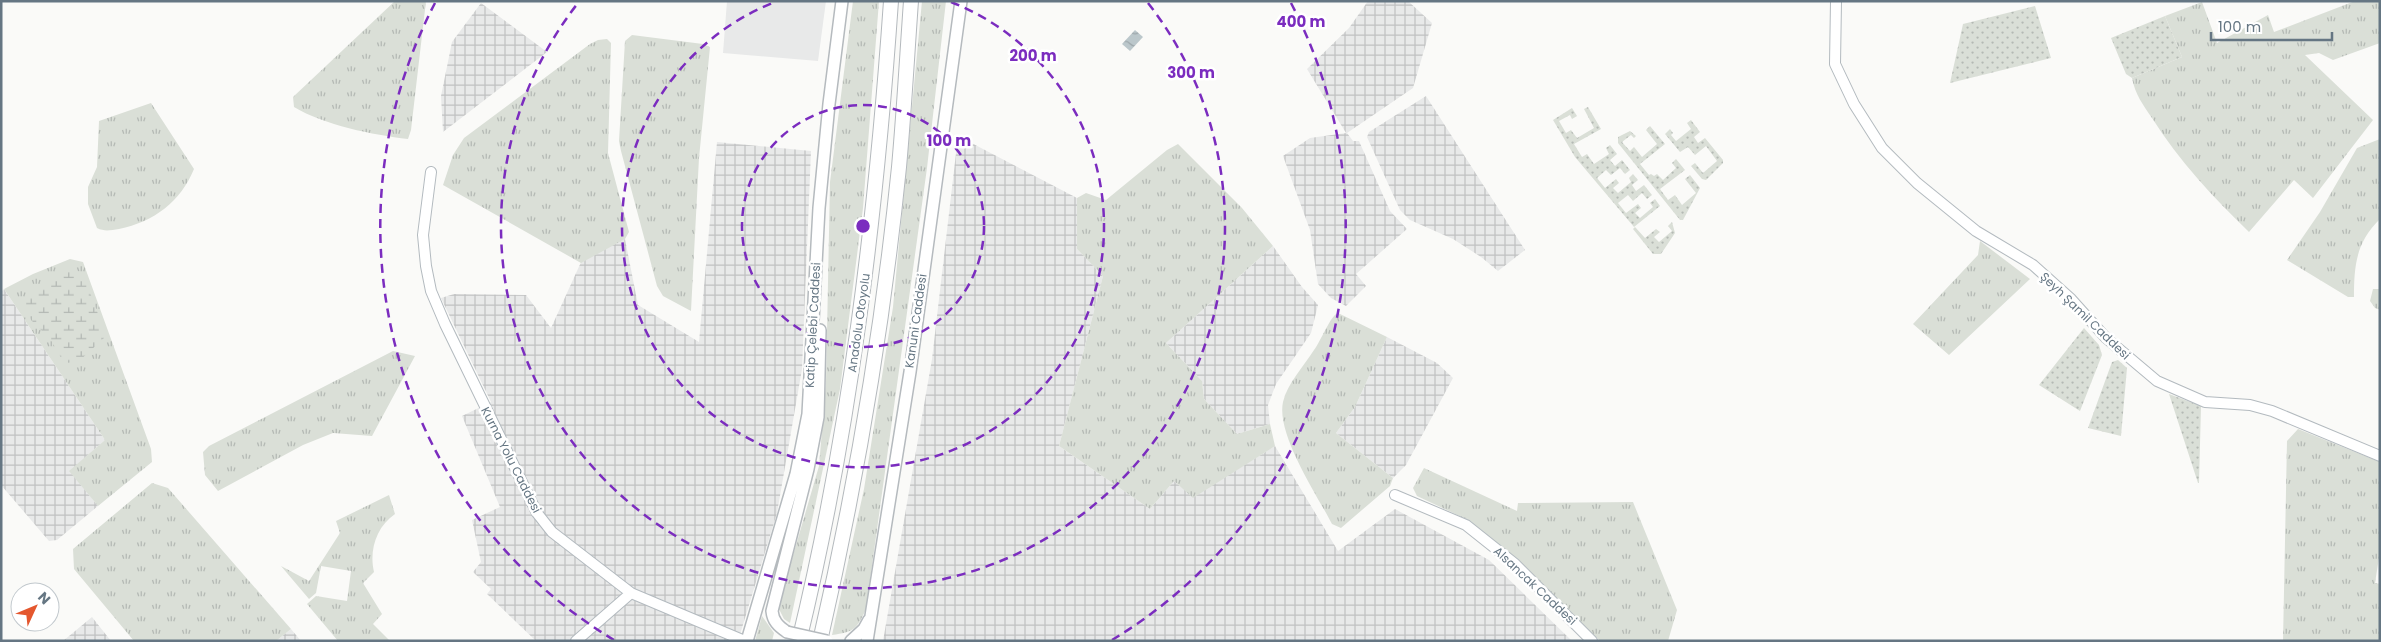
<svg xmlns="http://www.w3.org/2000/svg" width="2381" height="642" font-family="Poppins,sans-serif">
<defs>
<pattern id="industrial-grid" width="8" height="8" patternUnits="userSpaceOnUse" patternTransform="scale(1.25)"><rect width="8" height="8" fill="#e8e9e9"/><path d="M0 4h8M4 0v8" fill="none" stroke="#c0c1c2"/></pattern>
<pattern id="grass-tufts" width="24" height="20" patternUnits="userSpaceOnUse" patternTransform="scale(1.25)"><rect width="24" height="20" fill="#dadfd7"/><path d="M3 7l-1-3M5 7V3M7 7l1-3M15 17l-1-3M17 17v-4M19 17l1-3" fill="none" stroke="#b4b9b4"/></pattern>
<pattern id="wetland-marsh" width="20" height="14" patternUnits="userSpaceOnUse" patternTransform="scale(1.25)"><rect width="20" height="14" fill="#dadfd7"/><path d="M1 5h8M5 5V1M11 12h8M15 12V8" fill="none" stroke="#b4b9b4"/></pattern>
<pattern id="park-dots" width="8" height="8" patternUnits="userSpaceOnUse" patternTransform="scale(1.25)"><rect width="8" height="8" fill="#dadfd7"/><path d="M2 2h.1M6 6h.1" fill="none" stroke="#b4b9b4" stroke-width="1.8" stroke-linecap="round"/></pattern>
<pattern id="water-waves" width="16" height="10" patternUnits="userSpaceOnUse" patternTransform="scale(1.25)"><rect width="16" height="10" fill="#bbc7cb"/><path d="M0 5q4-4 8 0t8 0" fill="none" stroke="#9ca6aa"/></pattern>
</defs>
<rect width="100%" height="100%" fill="#fafaf8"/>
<path fill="#e8e9e9" d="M727,1H826L818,61L723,53Z"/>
<path fill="url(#industrial-grid)" d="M1368,1H1408L1432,23L1413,88L1347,133L1353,141H1359L1390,211L1407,229L1356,274L1366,286L1346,306L1331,298L1318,284L1310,230L1283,156L1310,138L1346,133L1307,69L1349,28Z
M481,3L547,52L443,132L441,96L452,42Z
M1426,96L1525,250L1498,271L1481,257L1453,239L1410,220L1400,210L1367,137L1369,132Z
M958,136L1077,198V249L1103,276L1059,446L1150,509L1174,481L1193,497L1275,446L1338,551L1395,509L1489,560L1572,641H883L932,359Z
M717,142L811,151L802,369L777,513L738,641H536L487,594L491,589L473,572L481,562L472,520L500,507L462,416L491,402L441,298L454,294L526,295L551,328L582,260L625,239L638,305L699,342Z
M1273,246L1302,287L1318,305L1311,333L1276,384L1268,405L1270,424L1237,434L1204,399L1202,381L1166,343Z
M4,289L105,440L70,471L98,506L57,540L49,541L1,485V292Z
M1387,337L1437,363L1453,378L1406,465L1393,478L1336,433L1355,407Z
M92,617L111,641H63Z
M291,629L301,641H276Z"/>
<path fill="url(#grass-tufts)" d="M395,1H426L411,130L408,139C373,135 324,125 294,107L293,97Z
M853,1H879L863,208L840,389L790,623L784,619L778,607L819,466L826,382L830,182Z
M922,1H946L927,168L866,609C857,629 854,632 832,635L864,489L893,307Z
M2355,1H2380V43L2333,60L2319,53L2305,55L2373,120L2313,198L2294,180L2249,232C2213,197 2179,161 2152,118C2143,105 2135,94 2132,78L2182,57L2165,16L2202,2L2217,43L2268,15L2274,32Z
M632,35L703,44L710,47L699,158L691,311L663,296L657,286L621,151L619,141L625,41Z
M607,39L611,43L608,153L629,232L625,239L581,263L443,185L453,155L464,138L590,44L598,40Z
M151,103L194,169C181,201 154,222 119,229C111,230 105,232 97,228L88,204V187L97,167L99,121Z
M2380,139V219C2356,242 2354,266 2354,297H2348L2287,260L2320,212L2357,148Z
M1178,144L1242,208L1273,246L1166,343L1202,381L1204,399L1237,434L1270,424L1275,446L1193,498L1174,481L1150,509L1059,446L1103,276L1077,249V198L1086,193L1106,200L1167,150Z
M1980,241L2030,279L1949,355L1913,324L1978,255Z
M70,259L83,262L151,449L152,462L98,506L69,471L105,440L4,289L33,274Z
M2373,289H2380V310L2375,308L2370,301Z
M1338,313L1387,337L1355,407L1336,433L1393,478L1390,486L1341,528L1332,524C1317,495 1276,434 1283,402C1287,384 1304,366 1314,350C1321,341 1330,316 1338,313Z
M393,351L415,356L372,436L333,433L303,445L218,491L205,475L203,452L209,446Z
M2298,429L2380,462V551L2375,583L2380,584V641H2283L2287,441Z
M1424,468L1517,511L1518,503L1633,502L1677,610L1668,641H1600L1519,560L1468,520L1417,496L1413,488Z
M152,483L168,488L291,629L276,641H134L74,569L73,549Z
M389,495L395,514C376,527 369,551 374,572L363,583L382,614L373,624L390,641H338L307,604L316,596L347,601L351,571L321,566L316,593L309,599L281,566L309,581L340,533L336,521Z
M762,616L774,633L772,641H755Z"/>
<path fill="url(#wetland-marsh)" d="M71,267L83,274L101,322L104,338L78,362L64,363L51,340L31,320L22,302L30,291Z"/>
<path fill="url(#park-dots)" d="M2035,6L2051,58L1950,83L1963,24Z
M2165,16L2182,57L2132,78L2126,74L2111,38Z
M1588,107L1601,129L1574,144L1582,157L1587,154L1594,164L1609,154L1606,148L1610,145L1617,154L1610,160L1615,166L1622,160L1630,170L1625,174L1620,168L1611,175L1606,170L1597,178L1605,188L1616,179L1619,183L1613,188L1618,193L1631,182L1629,178L1633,174L1638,180L1632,185L1636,191L1644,185L1652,195L1647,199L1642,193L1633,201L1628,195L1618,203L1626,213L1638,204L1641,208L1635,213L1640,218L1653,207L1650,203L1655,199L1660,206L1634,227L1575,157L1553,120L1572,108L1577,116L1572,119L1570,115L1559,121L1566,133L1571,130L1577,138L1594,128L1584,109Z
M1691,120L1700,132L1694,137L1698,143L1705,138L1723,160V163L1706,180L1702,179L1691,166L1695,163L1703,173L1717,161L1706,146L1695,155L1688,147L1680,152L1665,134L1670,129L1673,133L1671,135L1676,141L1691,129L1687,123Z
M1650,126L1665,144L1640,164L1649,175L1651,174L1654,176L1657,174L1663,180L1676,168L1672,163L1676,159L1685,170L1660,189L1668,200L1675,195L1682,205L1696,193L1685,179L1690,175L1700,188L1683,220H1680L1618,143V137L1630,131L1636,136L1634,138L1631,135L1622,142L1630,151L1634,147L1642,157L1657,144L1646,130Z
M1672,222L1675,233L1661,254H1653L1633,229L1635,227L1645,238L1656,229L1660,232L1654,237L1659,242L1672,231L1668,226Z
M2084,328L2099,345L2102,355L2080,411L2039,385Z
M2118,360L2127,368L2121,436L2088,428L2112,362Z
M2169,394L2201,406L2199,483H2198Z"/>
<path fill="url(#water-waves)" d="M1135,30L1143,37L1130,51L1122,44Z"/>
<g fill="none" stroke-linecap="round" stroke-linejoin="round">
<g stroke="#b3babf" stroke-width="12">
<path id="secondary" d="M1836,1L1835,64L1854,104L1882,148L1917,183L1976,231L2033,265L2071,299L2106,338L2157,381L2205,402L2250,405L2272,411L2380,456
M431,172L423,235L426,266L431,291L445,324L537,513L552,532L631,593L745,641
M1395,495L1466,525L1515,564L1592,641
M576,641L631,593"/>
</g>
<g stroke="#b5babe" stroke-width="14">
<path id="primary" d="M787,632C778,626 773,621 772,611L808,469L818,417L820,330
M747,641L796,474L808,414L819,208L829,104L842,1
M851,641L864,629L869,620
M867,641L910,372L961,1"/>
</g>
<g stroke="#b4b9bd" stroke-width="16">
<path id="highway" d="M799,641C850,431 876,217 891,1
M820,641C856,485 883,326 899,167C904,112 907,57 911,1"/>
</g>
<use href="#secondary" stroke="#fff" stroke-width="10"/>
<use href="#primary" stroke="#fff" stroke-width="11"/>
<use href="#highway" stroke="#fff" stroke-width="14"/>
<g stroke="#b5babe" stroke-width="14" stroke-linecap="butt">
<path id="primary-bridge" d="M787,632L827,641"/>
</g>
<use href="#primary-bridge" stroke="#fff" stroke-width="11"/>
</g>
<g fill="none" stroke="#7b2cbf" stroke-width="2.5" stroke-dasharray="9 6">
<circle cx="863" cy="226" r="121"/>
<path d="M951 2A241 241 0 1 1 775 2"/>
<path d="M1148 3A362 362 0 1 1 578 3"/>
<path d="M614 640A483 483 0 0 1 435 3M1291 3A483 483 0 0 1 1112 640"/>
</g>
<g text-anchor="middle" stroke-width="5" stroke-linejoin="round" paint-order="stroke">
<g font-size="12" fill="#657683" stroke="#fff">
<text transform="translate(2085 316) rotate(44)" y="4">Şeyh Şamil Caddesi</text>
<text transform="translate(916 321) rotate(-82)" y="4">Kanuni Caddesi</text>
<text transform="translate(859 323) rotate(-82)" y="4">Anadolu Otoyolu</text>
<text transform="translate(813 325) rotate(-87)" y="4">Katip Çelebi Caddesi</text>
<text transform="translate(511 460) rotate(63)" y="4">Kurna Yolu Caddesi</text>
<text transform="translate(1535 586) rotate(43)" y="4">Alsancak Caddesi</text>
</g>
</g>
<circle cx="863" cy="226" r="8" fill="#7b2cbf" stroke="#fff" stroke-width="2.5"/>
<g font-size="15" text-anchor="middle" font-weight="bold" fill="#7b2cbf" stroke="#fff" stroke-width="5" stroke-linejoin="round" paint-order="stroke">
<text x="1301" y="27">400 m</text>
<text x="1033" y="61">200 m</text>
<text x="1191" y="78">300 m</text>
<text x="949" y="146">100 m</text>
</g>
<rect width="2381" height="642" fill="none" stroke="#657683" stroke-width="5"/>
<g transform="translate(35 607) rotate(46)"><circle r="24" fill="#ffffff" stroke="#c1c8cd"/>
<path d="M0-4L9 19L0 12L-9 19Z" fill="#e4572e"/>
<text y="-8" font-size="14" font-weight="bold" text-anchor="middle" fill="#657683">N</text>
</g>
<path d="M2211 32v8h121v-8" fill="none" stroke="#657683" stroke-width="2.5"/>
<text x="2218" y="32" font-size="15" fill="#657683" stroke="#ffffff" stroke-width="4" paint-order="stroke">100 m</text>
</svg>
